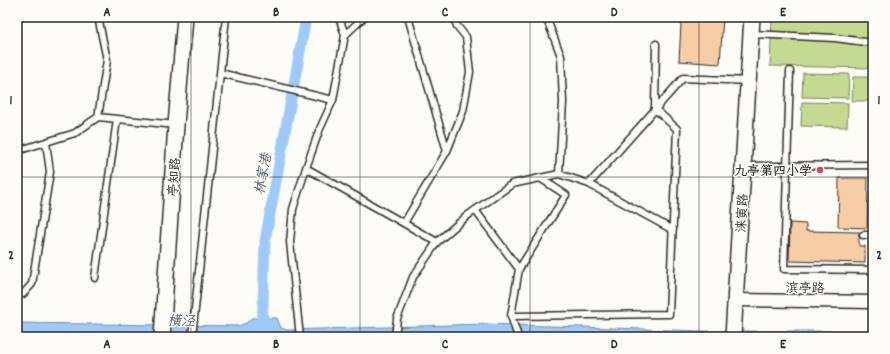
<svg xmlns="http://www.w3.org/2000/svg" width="890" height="354" font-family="Dekko,'LXGW WenKai TC',sans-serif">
<rect width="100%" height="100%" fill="#fdfcf7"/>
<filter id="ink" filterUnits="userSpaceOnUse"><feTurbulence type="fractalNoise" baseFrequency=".025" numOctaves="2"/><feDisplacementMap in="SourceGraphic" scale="8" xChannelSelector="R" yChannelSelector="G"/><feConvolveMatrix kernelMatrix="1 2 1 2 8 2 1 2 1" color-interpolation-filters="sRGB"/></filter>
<g filter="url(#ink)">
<path fill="#c4da90" stroke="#78825e" d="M772,17H873V68L770,66Z
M803,73L849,74L848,98L802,97Z
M853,77H873V101H852Z
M802,102L848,103L847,127L801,126Z"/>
<path fill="#9dcaf8" stroke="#6f8aa6" d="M252,318H277L281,328L287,330L485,324L705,331H873V337H17V323L239,326L246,323Z"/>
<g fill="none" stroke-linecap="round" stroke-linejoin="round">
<path stroke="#9dcaf8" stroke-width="11" d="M262,337L265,241L305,24L304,17"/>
</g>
<path fill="#f7cda6" stroke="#2b2b2b" d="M680,17H723L720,64L679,61L681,24Z
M839,178H868L867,228L838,227Z
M790,223L806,224V231L859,232V246H865V263L789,261Z"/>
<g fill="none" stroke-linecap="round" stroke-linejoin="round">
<g stroke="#2b2b2b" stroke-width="9">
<path id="service" d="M98,17L107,60L98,117L176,125
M408,17L447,151
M546,17L561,56L563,102L559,174
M751,34L835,38L873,43
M345,35L364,17
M790,71L784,269L873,270
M220,73L333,100
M17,151L75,133L98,117
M743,166L873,165
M306,168L437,242
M589,184L683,78L748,81
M475,210L519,269
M404,223L447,151L463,111L470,72L466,37L457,26L454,17
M863,235H873
M95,278L117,119
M17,293L23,294L32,284L50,172L46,142
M511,316L669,314L677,129L655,109L656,44
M192,337L226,17
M300,337L290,242L293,209L306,168L319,131L333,100L345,35L339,17
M395,337L397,319L413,277L437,242L467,216L512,184L559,174L589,184L673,230
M518,337L511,316L519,269L566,195L540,178"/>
</g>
<g stroke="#2b2b2b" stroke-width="15">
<path id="minor" d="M736,300L873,302"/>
</g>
<g stroke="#2b2b2b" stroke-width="18">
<path id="tertiary" d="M162,337L176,125L185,17
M733,337L752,17"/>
</g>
<use href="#service" stroke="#fdfcf7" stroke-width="6"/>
<use href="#minor" stroke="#fdfcf7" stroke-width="12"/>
<use href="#tertiary" stroke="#fdfcf7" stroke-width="15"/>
</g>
</g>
<path fill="none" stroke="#2b2b2b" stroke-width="1" stroke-opacity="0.55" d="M191,17V337M360,17V337M530,17V337M699,17V337M17,177H873"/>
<circle fill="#d1495b" stroke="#fdfcf7" stroke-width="1.5" cx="820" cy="170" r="4"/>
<g text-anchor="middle" stroke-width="3" stroke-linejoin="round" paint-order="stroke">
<g font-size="13" font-weight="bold" fill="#2b2b2b" stroke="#fdfcf7" text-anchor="end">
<text x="812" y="175">九亭第四小学</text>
</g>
<g font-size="13" fill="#2b2b2b" stroke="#fdfcf7">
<text transform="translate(173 177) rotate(-86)" y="5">亭知路</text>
<text transform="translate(741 213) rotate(-87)" y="5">涞寅路</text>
<text transform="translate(805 287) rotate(1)" y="5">滨亭路</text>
</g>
<g font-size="14" font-style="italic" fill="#4d5b68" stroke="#fdfcf7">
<text transform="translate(262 174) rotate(-80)" y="5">林家港</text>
<text transform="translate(181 320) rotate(1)" y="5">横泾</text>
</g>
</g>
<rect width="890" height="354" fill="none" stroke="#fdfcf7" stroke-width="44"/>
<rect x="22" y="22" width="846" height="310" fill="none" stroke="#2b2b2b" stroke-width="1.5"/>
<g font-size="13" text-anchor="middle" font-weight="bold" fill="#2b2b2b">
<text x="107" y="16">A</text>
<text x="276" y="16">B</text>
<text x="445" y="16">C</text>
<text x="614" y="16">D</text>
<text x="783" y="16">E</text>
<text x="11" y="104">1</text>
<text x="879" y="104">1</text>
<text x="11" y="259">2</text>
<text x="879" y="259">2</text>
<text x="107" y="348">A</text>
<text x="276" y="348">B</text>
<text x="445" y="348">C</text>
<text x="614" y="348">D</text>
<text x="783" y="348">E</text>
</g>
</svg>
